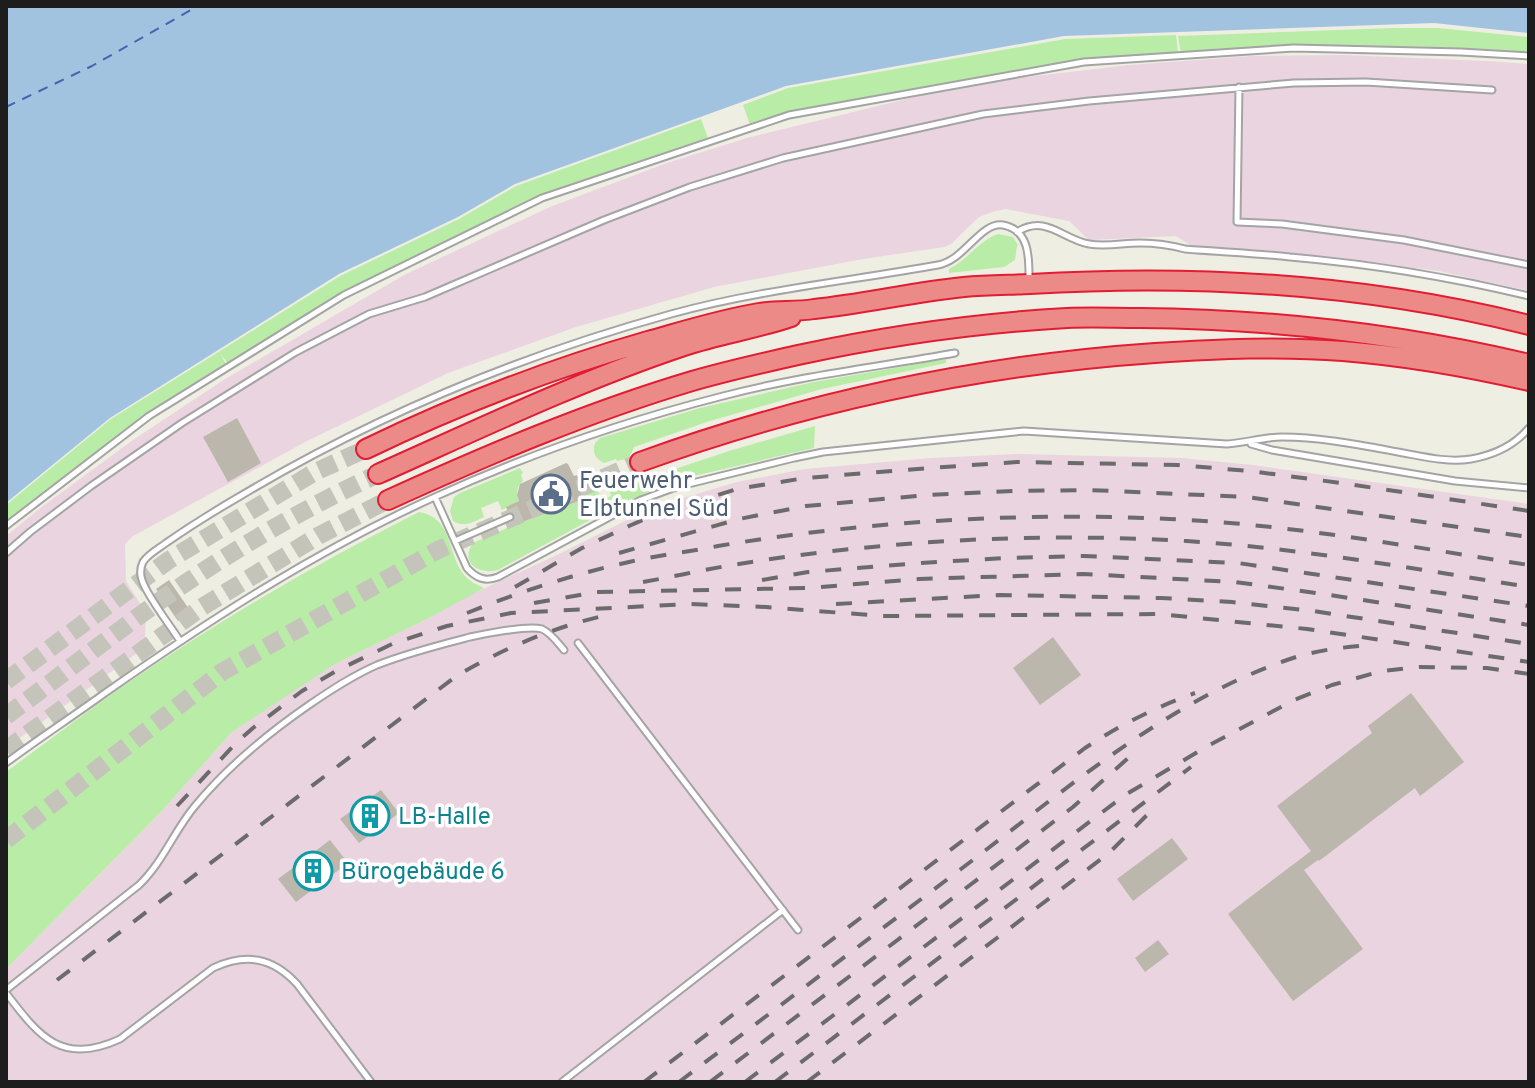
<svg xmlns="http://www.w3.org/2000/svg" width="1535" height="1088" font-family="Overpass,sans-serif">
<rect width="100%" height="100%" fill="#efeee3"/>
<path fill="#e9d4e0" d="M1344,55L1486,61L1529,64V291L1439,271L1340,258L1264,250L1194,247L1176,236L1089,240L1069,221L1006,209L995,211L979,217L951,244L944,247L863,259L714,287L576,327L448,373L307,441L133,536L125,544L126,581L146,613L145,641L140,651L6,748V536L39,509L133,440L225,379L406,274L550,207L667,163L747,138L923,95L1018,78L1129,65L1252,56Z
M1017,454L1181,458L1253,465L1529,504V1082H6V969L160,813L232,732L300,686L335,664L429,618L459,600L559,554L653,507L737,482L805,469L931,458Z"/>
<path fill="#b9eca6" d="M1393,28H1438L1529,37V52C1413,43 1297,45 1181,54L1178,36Z
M1176,35L1178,53L1081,60L813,107L789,113L750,125L743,105L788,88L1065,39Z
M701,119L708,138L541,195L357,285L228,364L220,353L227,366L149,414L6,524V505L111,419L340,276L459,219L516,186Z
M998,234L1013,237L1018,245L1017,246L1015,260L1004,267L949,273V269C968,260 978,241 998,234Z
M946,359V363L822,389L710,421L634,447L629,458L617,461L616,459L604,463C595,459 592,452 595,443L600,438L700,408L814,382Z
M815,426L814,448L698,475L656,488L592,519L498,570C479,575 459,563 473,543L514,525L587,498L585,493L597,489L602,500L611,496L609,488L624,482V479L635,474L636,477L640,476L645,479L729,451Z
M520,468L523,473L521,475L523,481C516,487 516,494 519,501L502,510L498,501L481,508L484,517C473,522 465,528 453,521L450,511L454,497L460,493Z
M419,512C455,518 446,557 467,578C472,583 478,585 484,588L429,618L335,664L232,732L160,813L6,969V772C44,744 81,716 119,689C214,623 315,564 419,512Z"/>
<path fill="#a1c3df" d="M6,6H1529V33L1434,23L1064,36L786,86L515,184L458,217L339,274L110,418L6,503Z"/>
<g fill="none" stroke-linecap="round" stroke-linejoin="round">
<path stroke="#4563b1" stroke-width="2" stroke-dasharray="10 8" stroke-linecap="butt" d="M6,107L92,66L198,6"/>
</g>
<path fill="#bcb7ac" d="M237,418L261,463L228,482L203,437Z
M566,463L568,464L574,476L577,475L578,478L585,476L588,478L591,486L590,491L585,493L587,498L514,525L506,507L519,501L517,495L520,484Z
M169,580L191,612L178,621L156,589Z
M1053,637L1081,675L1040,705L1013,668Z
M1411,693L1464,762L1420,796L1415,788L1319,861L1318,860L1304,870L1363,949L1293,1001L1228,914L1311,851L1277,806L1372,733L1368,726Z
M381,790L399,813L359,843L340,819Z
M1172,838L1188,859L1133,901L1117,879Z
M330,840L348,863L296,902L278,879Z
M1158,940L1169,954L1145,972L1135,958Z"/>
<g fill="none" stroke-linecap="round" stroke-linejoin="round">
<path stroke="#c5c4bb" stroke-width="18" stroke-dasharray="18 9" stroke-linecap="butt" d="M6,681L169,560L315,472L366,449
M6,716C66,672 125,624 187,582C248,541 311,505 378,474
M6,750L202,607L318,536L388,500
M6,840L222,672L438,550L640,462"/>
<g stroke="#a4a4a4" stroke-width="9">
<path id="service" d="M1239,87L1237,222L1282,224L1404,240L1529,265
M1017,232C1046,214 1062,239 1089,244C1106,247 1123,243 1140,243C1156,243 1170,245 1185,249C1220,252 1255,253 1290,257C1371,264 1450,277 1529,296
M1251,444L1272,450L1455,481L1529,488
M435,497L467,568C476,578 485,582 498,577L641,500L676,487L794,458L823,452L1024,431L1227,444C1245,443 1264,437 1282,437C1320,437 1360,445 1398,452C1421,456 1447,463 1471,459C1494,455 1514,446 1529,428
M6,526L149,416L344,295L542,198L789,115L1084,62L1294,48L1461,52L1529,56
M455,541L510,517
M6,553L30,532L91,486L182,423L296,352L369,314L425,297L604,220L690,187L783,158L983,114L1089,101L1294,83L1366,82L1492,90
M180,641C170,625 147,596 142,580C140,574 140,568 143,562C148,554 158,549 166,543C189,527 213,512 237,498C372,417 519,356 671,314C758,290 849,281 938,265C965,260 980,222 1003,225C1030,230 1029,258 1029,279
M578,643L798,930
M6,763C38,739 72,717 105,693C211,619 319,549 437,496C529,454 625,421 723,396C799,376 877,367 955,353
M6,990L139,885C163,862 174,831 195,806C228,766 267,734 309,705C331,690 352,676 377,665C407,653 439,645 470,637C484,634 529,625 542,629C551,633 558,643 564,650
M6,993C39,1036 61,1066 120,1039L213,968C246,953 272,957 297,984L371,1082
M562,1082L783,910"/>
</g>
<g stroke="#e11c33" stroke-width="22">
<path id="motorway" d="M366,449C457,405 550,369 648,341C684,331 722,319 759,313C777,310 796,312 814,309C864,304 913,292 964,287C986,285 1008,285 1030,284C1197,274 1366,284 1529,325
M640,462C806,402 979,365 1155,353C1218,349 1280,346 1343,351C1406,356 1468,367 1529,381
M378,474C479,429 579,381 684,346C720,334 756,329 791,317
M388,500C487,455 588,412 692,381C727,371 762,363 798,355C886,336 977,323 1067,318C1091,317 1115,318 1140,318C1270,319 1402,334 1529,364"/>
</g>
<use href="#service" stroke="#fff" stroke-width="5"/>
<use href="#motorway" stroke="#eb8a86" stroke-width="18"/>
<path stroke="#6b6b6b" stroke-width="4" stroke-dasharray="16 16" stroke-linecap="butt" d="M619,553L739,519L806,506L927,495L1013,491L1089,490L1247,497L1529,537
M762,580L808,572L921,563L1005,558L1084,556L1238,563L1529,606
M643,582C677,576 711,568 745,563C884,541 1027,533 1168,540C1289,546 1409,568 1529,587
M515,587L582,548L629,526L654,515L737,489L805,478L930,468L1017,462L1178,465L1250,471L1341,483L1529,511
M534,603L597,592L808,588L919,579L1083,574L1235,582L1316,593L1529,625
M836,604L1000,595L1161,598L1232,602L1313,611L1529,644
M467,613C519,592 574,574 629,562C658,555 688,552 718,546C867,521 1019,512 1169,519C1289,524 1411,547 1529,565
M177,806L236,743L253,728L302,691L336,671L394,643L447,626L511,613L691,604L766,607L882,616L1159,614L1307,629L1529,662
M57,980L455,677C500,650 551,628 603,616
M644,1082L1085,748C1122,724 1154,708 1195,693
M679,1082C773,1011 867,940 961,869C1063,792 1169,699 1293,658C1318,650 1344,647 1371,645
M710,1082L1073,807L1135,752
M745,1082L1125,795L1206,747L1294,700L1332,685L1382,671L1419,667L1487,668L1529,674
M775,1082L1191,767
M807,1082L1109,853L1155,807"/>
</g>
<defs>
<g id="civic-ring" transform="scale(2)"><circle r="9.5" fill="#fff" stroke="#5c6f8a" stroke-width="1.5"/><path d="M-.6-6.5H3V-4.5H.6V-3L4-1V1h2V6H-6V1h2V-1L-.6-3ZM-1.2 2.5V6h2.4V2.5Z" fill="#5c6f8a"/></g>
<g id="building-ring" transform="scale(2)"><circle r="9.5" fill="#fff" stroke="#0f9aa8" stroke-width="1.5"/><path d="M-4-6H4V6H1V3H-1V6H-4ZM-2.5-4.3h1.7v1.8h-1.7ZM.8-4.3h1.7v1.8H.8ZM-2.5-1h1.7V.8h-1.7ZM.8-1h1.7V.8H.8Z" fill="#0f9aa8"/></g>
</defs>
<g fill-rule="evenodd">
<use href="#civic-ring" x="551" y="494"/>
<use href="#building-ring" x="370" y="816"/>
<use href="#building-ring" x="313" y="871"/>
</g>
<g text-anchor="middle" stroke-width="7" stroke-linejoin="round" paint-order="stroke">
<g font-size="24" fill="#4e5e75" stroke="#fff" text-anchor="start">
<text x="579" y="488">Feuerwehr<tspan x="579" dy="28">Elbtunnel Süd</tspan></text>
</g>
<g font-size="24" fill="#0d838f" stroke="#fff" text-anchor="start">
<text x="398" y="824">LB-Halle</text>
<text x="341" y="879">Bürogebäude 6</text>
</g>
</g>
<rect width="1535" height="1088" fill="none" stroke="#1d1d1d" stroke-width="16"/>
</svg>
